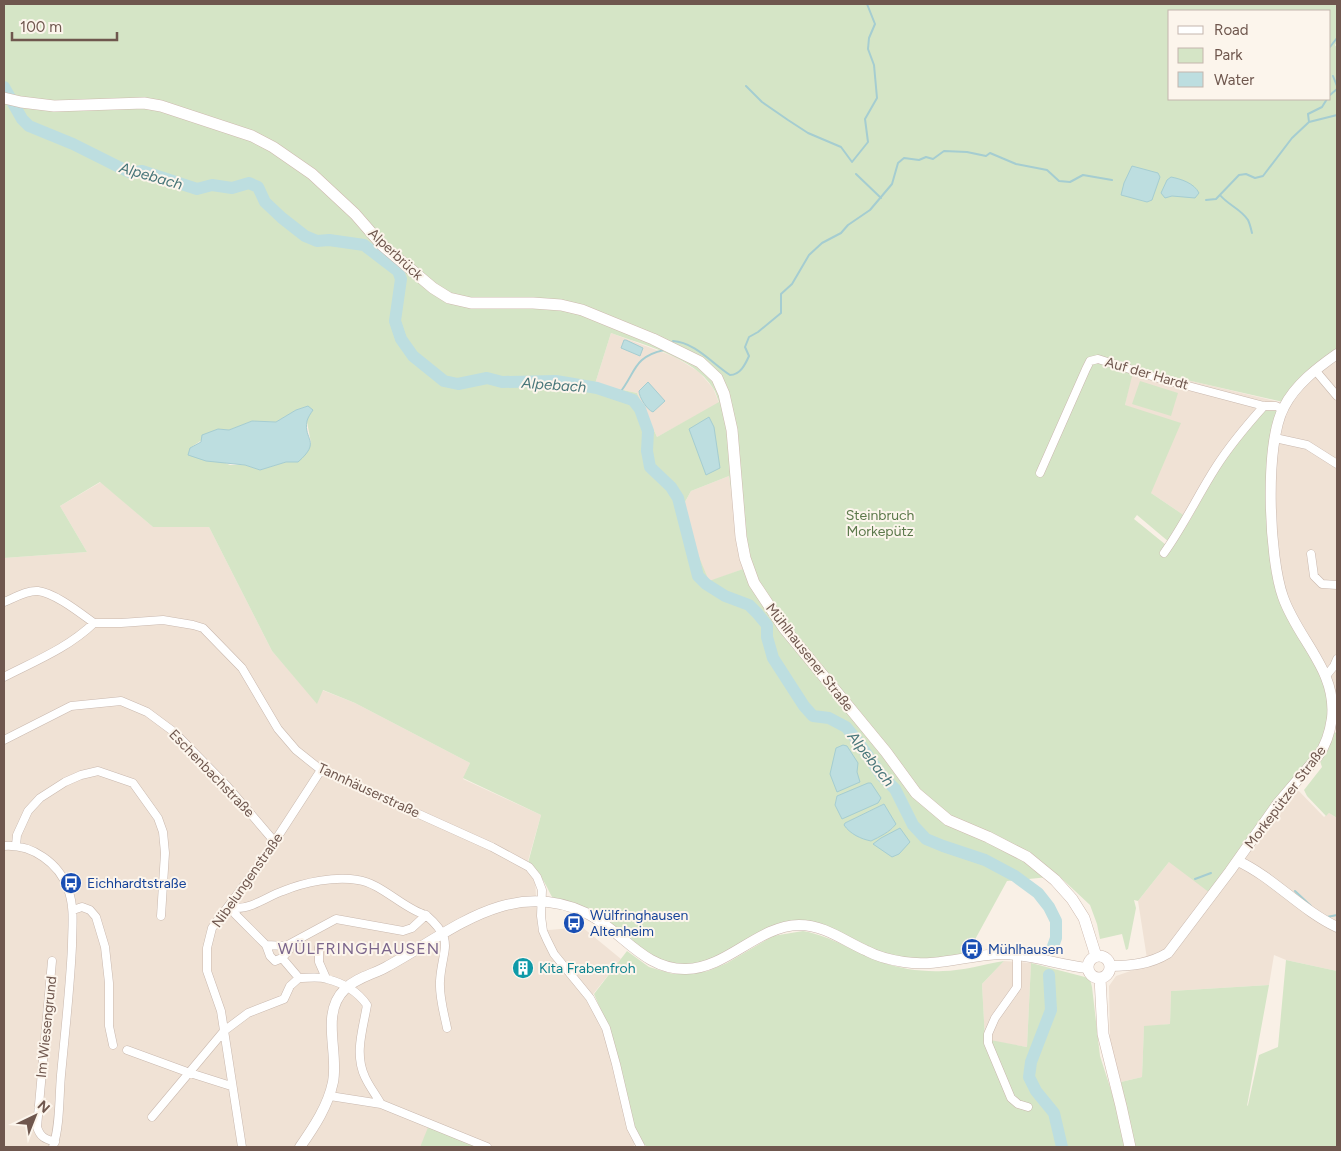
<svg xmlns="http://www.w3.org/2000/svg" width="1341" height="1151" font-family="Figtree,sans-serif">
<rect width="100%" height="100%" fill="#f9f0e6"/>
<path fill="#f0e2d5" d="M611,333L675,357L699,372L713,388L719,403L657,437L637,393L595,384Z
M1337,361V655L1336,658L1337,660V727L1333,729L1287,598L1278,567L1261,411L1185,516L1151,493L1125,405L1133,367L1279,402L1294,401L1312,378Z
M729,476L743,569L709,582L680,511L691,491Z
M101,482L153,527H209L272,651L317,703L322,690L355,703L470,763L463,779L541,815L526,868L535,879L538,931L582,927L621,959L590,998L604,1030L636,1142L633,1147H489L431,1123L420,1147H4V558L87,552L60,506Z
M1296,788L1324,817L1329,813L1337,818V971L1286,960L1274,955L1269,985L1171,991L1170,1024L1144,1027L1142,1077L1121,1082L1110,1040L1109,986L1116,976L1148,965L1138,901L1169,862L1280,805Z
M1004,961L1031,963L1027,1047L985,1040L982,984Z"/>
<path fill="#d5e5c6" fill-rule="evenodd" d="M4,4H1337V42L1335,45L1337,48V350L1283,402L1134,368L1125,405L1181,423L1151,493L1185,516L1169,542L1137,515L1134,519L1171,549L1190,520L1217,472L1261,410L1277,411L1272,572L1323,679L1329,711L1326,732L1319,749L1210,893L1169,862L1138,901L1134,900L1136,908L1128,949L1126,950L1122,934L1100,939L1097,924L1090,905L1059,876L1007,881L966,956L930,960L892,956L797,923L721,956L687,966L653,958L588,910L552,897C545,883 540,872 528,863L541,815L463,778L470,763L355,703L323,690L317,704L272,651L209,527H153L100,482L60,506L87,552L4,558ZM1170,11H1330V99H1170ZM611,333C643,345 694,357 713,388C716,392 717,398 719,402L657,437L637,393L595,384ZM308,406L307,422L311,443L298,462H286L260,470L245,465H230L190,448L218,429L229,430L252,421L276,422L296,410ZM729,476L743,569L709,581L680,511L691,491ZM853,791L843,819L835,805L837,796ZM884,804L893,828L871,841L845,823Z
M1140,381L1178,393L1171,416L1132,404Z
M1337,732V818L1329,813L1326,816L1307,796L1304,790L1322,767L1320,761L1328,750L1334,733Z
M803,931C832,936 855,953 882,962C900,969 923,972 943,971C962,971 985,964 1004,961L982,984L985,1039L1027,1047L1031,963L1085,977L1090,979L1092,987L1100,1056L1119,1115L1125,1147H647C628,1128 626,1089 619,1063C612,1039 604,1016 594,994L627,951L649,967L673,974H691L708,971L727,963L773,936Z
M1286,960L1337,971V1147H1135L1121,1082L1142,1077L1144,1026L1170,1024L1171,991L1269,985L1247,1106L1248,1105L1259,1055L1278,1047Z
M429,1125L480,1147H420Z"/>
<path fill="#bddee0" stroke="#a5cdd1" d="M1132,166L1158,173L1160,177L1152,200L1147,202L1121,195L1124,183Z
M1171,177C1181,179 1194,183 1199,193L1195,198L1172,196L1165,198L1161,193L1167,180Z
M624,340H626L643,348L640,356L621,348Z
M648,382L665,401L653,412C647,410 639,397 639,391Z
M308,406L313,410C311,413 308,417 307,421C303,440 322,441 298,462H286L260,470L245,465L206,461L188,455L190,448L201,442L202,435L218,429L229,430L252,421L276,422L296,410Z
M709,417L714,427L720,468L706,475L689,429Z
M843,745L847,746L858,763L857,772L860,782L837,792L830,774L836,748Z
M868,783H871L881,798L878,803L842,819L835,805L837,796Z
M884,804L896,824C890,832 879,837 871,841C861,839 850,834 844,825L845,823Z
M900,828L910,842L899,854L892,857L873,844L881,838Z"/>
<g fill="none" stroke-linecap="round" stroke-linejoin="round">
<path stroke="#a5cdd1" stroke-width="2" d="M1330,47L1337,38
M1333,76L1337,86
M746,86L762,102L788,120L808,133L841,147L852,162L868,142L865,119L877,98L874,65L868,49L869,38L875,24L867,4
M1330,95L1337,89
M1309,122L1337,115
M856,174L881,198
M1220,195C1228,205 1241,209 1248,220C1250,224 1251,229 1252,233
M1206,200L1216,199L1239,175L1246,174L1255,178L1263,176L1292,138L1309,122L1308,114L1322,107L1327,99
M673,341C694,342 712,363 730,375C740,375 745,365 749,356L745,347L749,337L758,332L781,313V294L792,284L809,255L822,243L841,233L848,225L870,210L892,184L898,163L904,158L919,160L926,157L933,159L944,151L967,152L986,156L990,153L1016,164L1047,170L1059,181L1070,182L1083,175L1112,180
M618,395C636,374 632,357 664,350
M1195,879L1211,873
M1295,891L1311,906
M1327,917L1337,915"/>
<path stroke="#bddee0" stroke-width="12" d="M4,87L22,119L29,126L73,144L131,173L142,171L197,189L212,185L232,188L249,183L258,187L265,202L282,218L305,236L317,241L329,240L364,245L398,271L401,279L395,321L401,339L413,356L444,381L458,384L487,378L502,382L556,381L597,388L633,400L640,409L648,431L647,451L650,467L671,487L678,498L698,576L706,584L725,596L749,605L757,613L767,625V637L773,658L804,706L813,716L829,718L846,727L856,739L882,776L895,789L913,825L926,839L943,846L985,860L1015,876L1038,893L1049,907L1056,921V938L1052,949
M1049,975L1051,1010L1031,1062L1029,1077L1036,1091L1054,1113L1062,1147"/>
<g stroke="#c9b8ae" stroke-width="9">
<path id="minor" d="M1315,370L1337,396
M1275,438L1307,445L1337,464
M1040,473L1086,369L1090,361L1098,359L1158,378L1264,406H1276L1282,409
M1164,553C1184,525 1198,495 1216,467C1230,445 1247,425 1264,406
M1311,554L1314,576L1322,584L1337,585
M4,602C14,598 27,590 38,591C55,593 80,613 94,623
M1326,676L1334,666L1337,659
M4,677C35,661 68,648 94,623H121L163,620L193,625L203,628L242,668L278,729L296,750L321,770L492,847L529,867L537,877L542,890L541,916L543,931L547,940L554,954L590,998L606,1028L616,1064L631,1128L641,1147
M4,740L71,706L121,701L147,712L174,732L227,786L274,841
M16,845L17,835L28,811L40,798L65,782L81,775L98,771L133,783L158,818L163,832L165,853L161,916
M4,846C32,844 59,863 68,889C75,908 72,927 72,946C70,989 65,1032 61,1075C59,1098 60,1126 53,1147
M234,905L237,908L235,914L266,945L270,956L275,961L282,958L299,978
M237,908C253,908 268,896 283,891C305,882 335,876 358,880C381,883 405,910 426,915
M73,910L82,907L90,910L96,917L105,947L109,983V1026L113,1045
M266,945L286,946L289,950L282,958
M286,946L336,919L403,931L412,928L426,915C456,941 442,948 440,981C439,997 444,1013 447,1028
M319,947V962L326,978
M1017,955V987L995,1018L988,1034V1043L1011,1098L1018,1104L1028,1107
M52,961L37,1127C40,1137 45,1139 55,1142
M299,978C308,978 319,976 327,979C343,983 358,992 367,1005C363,1029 354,1054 365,1077C369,1086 376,1095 381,1104
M127,1050L190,1073L231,1086
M330,1096L381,1104L487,1147
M152,1117L224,1031L248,1013L284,999L290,986L299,978
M242,1147L221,1011L207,971V948L212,928L260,864L321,770"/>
</g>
<g stroke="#c9b8ae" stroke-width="11">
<path id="tertiary" d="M1238,861C1274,878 1301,910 1337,927
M1110,966C1131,966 1150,964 1168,953L1230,871L1278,803L1318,756C1327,744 1330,732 1332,718C1337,670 1298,640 1283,597C1269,558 1264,444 1284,407C1295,385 1317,368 1337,354
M300,1147C314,1127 328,1106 333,1082C339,1052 320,1013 345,989C357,977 375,974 388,966C451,932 509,877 586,913C622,930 643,970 686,969C728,968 757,926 799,925C825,925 844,941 867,951C878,957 891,960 904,962C937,967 968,955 1001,954C1031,954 1058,965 1088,968"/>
</g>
<g stroke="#cebaaf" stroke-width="12">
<path id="secondary" d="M4,98L21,102L54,106L144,103L161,106L252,136L273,147L312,174L355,214L382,245L433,288L449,298L471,303H533L561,305L582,310L653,339L700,362L717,378L724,394L732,430L741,537L745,558L754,583L784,628L886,752L916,793L948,820L988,837L1027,857L1055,880L1072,899L1084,918L1096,956
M1088 967a11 11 0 1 1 22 0a11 11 0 1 1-22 0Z
M1100,978L1103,1034L1121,1106L1130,1147"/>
</g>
<use href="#minor" stroke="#fff" stroke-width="8"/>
<use href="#tertiary" stroke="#fff" stroke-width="10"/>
<use href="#secondary" stroke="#fff" stroke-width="11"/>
</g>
<defs>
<g id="bus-disc" transform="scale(1.125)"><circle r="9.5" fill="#1a4fb4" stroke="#fcf5ec"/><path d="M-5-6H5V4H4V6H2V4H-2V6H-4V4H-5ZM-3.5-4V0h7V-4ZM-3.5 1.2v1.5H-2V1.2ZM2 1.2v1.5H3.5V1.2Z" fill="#fff"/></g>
<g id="building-disc" transform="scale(1.125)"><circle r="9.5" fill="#0f9aa8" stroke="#fcf5ec"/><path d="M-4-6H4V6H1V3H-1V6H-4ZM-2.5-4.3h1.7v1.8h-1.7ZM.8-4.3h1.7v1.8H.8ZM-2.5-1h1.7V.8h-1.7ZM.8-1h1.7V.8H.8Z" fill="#fff"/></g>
</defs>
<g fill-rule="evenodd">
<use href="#bus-disc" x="71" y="883"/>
<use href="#bus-disc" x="574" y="923"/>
<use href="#bus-disc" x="972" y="949"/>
<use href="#building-disc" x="523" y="968"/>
</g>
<g text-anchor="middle" stroke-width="4" stroke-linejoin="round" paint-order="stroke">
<g font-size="14" fill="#6f574e" stroke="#fcf5ec">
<text transform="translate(396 254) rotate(43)" y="5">Alperbrück</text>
<text transform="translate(1147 373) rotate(16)" y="5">Auf der Hardt</text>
<text transform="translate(810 657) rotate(52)" y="5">Mühlhausener Straße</text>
<text transform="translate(212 773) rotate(46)" y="5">Eschenbachstraße</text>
<text transform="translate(369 790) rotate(25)" y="5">Tannhäuserstraße</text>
<text transform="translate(1285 797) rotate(-53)" y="5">Morkepützer Straße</text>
<text transform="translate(247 880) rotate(-55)" y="5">Nibelungenstraße</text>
<text transform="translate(46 1027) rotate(-84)" y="5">Im Wiesengrund</text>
</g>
<g font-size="14" fill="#5c794b" stroke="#fcf5ec">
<text x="880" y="520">Steinbruch<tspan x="880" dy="16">Morkepütz</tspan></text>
</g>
<g font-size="14" fill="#164399" stroke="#fcf5ec" text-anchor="start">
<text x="87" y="888">Eichhardtstraße</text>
<text x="590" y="920">Wülfringhausen<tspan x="590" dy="16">Altenheim</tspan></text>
<text x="988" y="954">Mühlhausen</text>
</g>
<g font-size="14" fill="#0d838f" stroke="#fcf5ec" text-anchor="start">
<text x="539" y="973">Kita Frabenfroh</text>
</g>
<g font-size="15" font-style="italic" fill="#477579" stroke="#fcf5ec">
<text transform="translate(151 176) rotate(16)" y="5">Alpebach</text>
<text transform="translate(554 385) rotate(4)" y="5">Alpebach</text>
<text transform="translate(871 759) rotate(52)" y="5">Alpebach</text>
</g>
<g font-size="16" letter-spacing="1" fill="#7b668c" stroke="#fcf5ec">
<text x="359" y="954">WÜLFRINGHAUSEN</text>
</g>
</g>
<rect width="1341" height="1151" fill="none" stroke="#6f574e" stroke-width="10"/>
<rect x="1168" y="10" width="162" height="90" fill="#fcf5ec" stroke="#c4b6ad"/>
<rect x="1178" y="26" width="25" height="8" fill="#ffffff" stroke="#c4b6ad"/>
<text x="1214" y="35" font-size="15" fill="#6f574e">Road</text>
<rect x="1178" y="48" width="25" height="15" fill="#d5e5c6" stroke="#c4b6ad"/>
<text x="1214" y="60" font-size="15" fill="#6f574e">Park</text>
<rect x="1178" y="72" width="25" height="15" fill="#bddee0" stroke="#c4b6ad"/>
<text x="1214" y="85" font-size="15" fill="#6f574e">Water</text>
<g transform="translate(35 1116) rotate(43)" stroke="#fcf5ec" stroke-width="4" paint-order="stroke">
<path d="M0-4L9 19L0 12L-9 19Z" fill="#6f574e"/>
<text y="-8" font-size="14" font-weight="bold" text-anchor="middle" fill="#6f574e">N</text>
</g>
<path d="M12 32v8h105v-8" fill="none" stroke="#6f574e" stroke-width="2.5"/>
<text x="20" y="32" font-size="15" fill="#6f574e" stroke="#fcf5ec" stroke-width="4" paint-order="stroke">100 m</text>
</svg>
